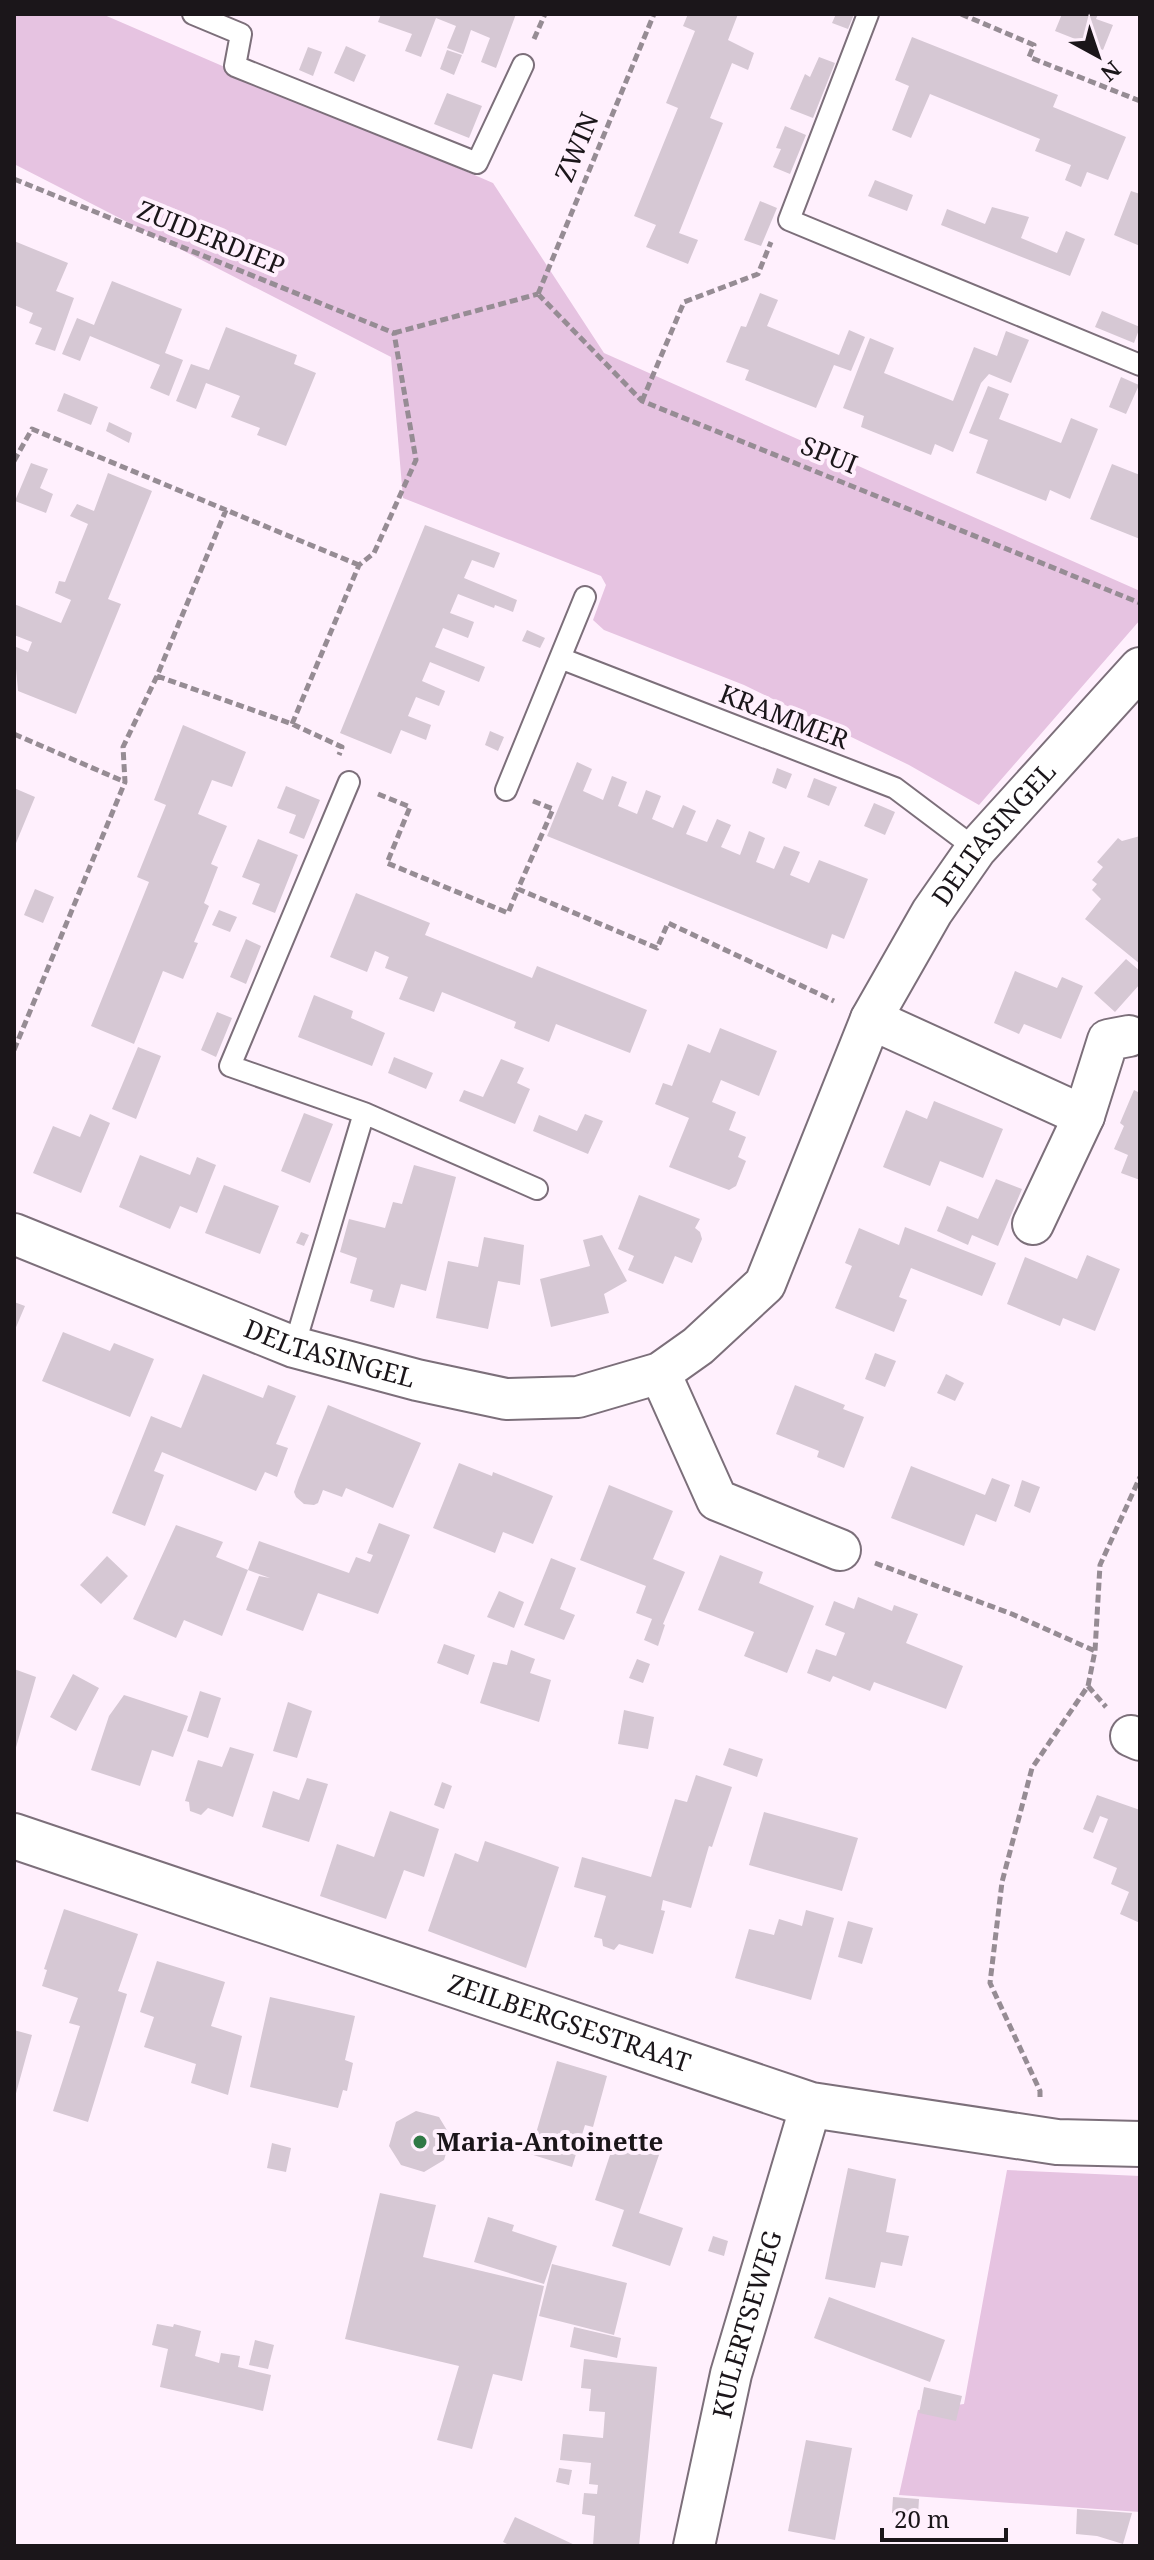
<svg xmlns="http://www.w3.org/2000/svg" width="1154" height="2560" font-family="'Noto Serif',serif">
<rect width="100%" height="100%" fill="#fff0fd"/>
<path fill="#e6c3e1" d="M14,14H102L493,183L604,353L1140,591V620L979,805L909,765L744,685L604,630L593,620L606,585L601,576L403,498L391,357L14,164Z
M1007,2170L1140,2176V2512L899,2495L918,2410L964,2404Z"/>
<path fill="#d6c8d4" d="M381,14H516L496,68L481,62L490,38L471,30L463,54L447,48L456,26L436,18L421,57L405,51L412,34L378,22Z
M688,14H738L728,40L754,53L748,70L732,63L710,118L723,123L679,233L698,240L688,264L646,247L656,225L634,216L678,108L666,103L695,31L683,26Z
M836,14H854L848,29L832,23Z
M1062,14H1098L1096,19L1113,25L1103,50L1055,31Z
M912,37L1058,95L1053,107L1126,137L1108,180L1087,172L1081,187L1065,180L1071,165L1035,151L1040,139L930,94L911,138L892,130L909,86L895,80Z
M346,46L366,55L354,82L334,73Z
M308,47L322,52L313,76L299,70Z
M447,50L462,55L454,75L440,69Z
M819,57L835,63L813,118L790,109L805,74L810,77Z
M447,93L482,106L469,138L434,124Z
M785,126L806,135L790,174L773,167L781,149L776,148Z
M875,180L913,195L907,211L868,196Z
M1131,191L1140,194V246L1114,235Z
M760,201L777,208L761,246L744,240Z
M992,207L1029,217L1021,238L1057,253L1066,231L1085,239L1070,276L941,225L947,209L985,224Z
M14,241L68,263L56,291L74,298L55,351L35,344L42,328L29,323L33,313L14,305Z
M112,281L182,309L165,353L183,360L169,396L150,388L160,365L90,336L80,361L62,354L77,318L94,325Z
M760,293L778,300L767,326L839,355L849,330L865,337L851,371L834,365L816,408L745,380L749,370L726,362L741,326L746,327Z
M1102,311L1140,327L1134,343L1095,327Z
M226,327L297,355L294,364L316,373L286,446L257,435L260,428L231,417L240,396L206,383L196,409L176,401L191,364L209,370Z
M1006,331L1029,340L1011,383L989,374L981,383L953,452L935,444L931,455L861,427L864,416L843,408L870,338L894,348L884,373L953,401L974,347L997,356Z
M1121,377L1139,385L1126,414L1109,407Z
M988,386L1009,394L999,419L1033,432L1061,443L1071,418L1098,429L1070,499L1050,490L1046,501L976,473L988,440L969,433Z
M64,393L98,407L91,425L57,411Z
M109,422L132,433L129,443L106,431Z
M31,463L48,469L40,488L53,494L46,513L15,501Z
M1112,464L1140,475V539L1090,519Z
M108,473L152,491L108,599L121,604L76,714L18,691L14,646L28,652L32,642L14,635V604L61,623L71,600L55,593L59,581L65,582L88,524L70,516L77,504L94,511Z
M425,525L500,553L494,568L472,560L464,578L517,600L513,612L495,605L494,608L458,594L450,613L474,622L468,638L443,628L435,647L485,667L479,682L430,662L422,681L445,691L444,694L439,706L416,697L408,716L431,725L426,740L401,730L391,754L340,733Z
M527,630L545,638L540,648L522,641Z
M183,725L246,752L232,787L212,780L198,814L227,826L211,864L218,867L204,903L209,906L194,942L198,943L183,979L163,971L134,1044L91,1026L149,882L137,877L166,805L154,800Z
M490,731L504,737L498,751L485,745Z
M577,762L592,769L583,791L603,800L612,776L627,782L618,806L637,814L646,790L661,796L652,819L673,828L683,805L696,811L686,834L707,842L717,819L731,825L721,847L740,855L749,831L765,838L756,862L774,869L784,846L800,852L790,875L809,883L819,860L868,879L844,939L832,934L827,949L547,836Z
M777,768L792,774L786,789L772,783Z
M814,778L837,787L829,806L807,797Z
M286,786L320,800L304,839L289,833L296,815L277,808Z
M14,788L35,797L14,848Z
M874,803L895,812L885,835L864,826Z
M1140,836V964L1085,919L1101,899L1092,890L1097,884L1092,880L1103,867L1097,862L1118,838L1122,841Z
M258,839L298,855L275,913L252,904L260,884L242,877Z
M35,889L54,897L43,923L24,915Z
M356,893L430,923L425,935L460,949L532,978L537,966L647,1010L630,1053L556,1024L549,1042L514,1028L516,1022L514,1021L442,992L434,1012L399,999L408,977L385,968L389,957L375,951L367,972L330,957Z
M219,910L237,917L230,932L212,925Z
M246,939L261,946L246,984L230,977Z
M1126,959L1140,971V984L1115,1012L1094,993Z
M1015,971L1057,988L1062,977L1083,986L1061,1039L1024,1024L1019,1034L994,1023Z
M314,995L353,1011L351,1018L385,1033L372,1066L298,1037Z
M217,1012L232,1018L216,1057L201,1050Z
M720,1028L777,1051L759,1096L721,1080L712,1102L736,1112L729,1130L746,1137L738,1157L746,1161L736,1186L729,1190L669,1167L689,1118L655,1104L663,1083L672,1086L688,1044L710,1053Z
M138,1047L161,1056L136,1119L112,1109Z
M394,1057L433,1073L426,1089L388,1073Z
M501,1059L524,1068L517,1083L530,1089L515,1124L459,1101L464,1090L483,1097Z
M1134,1090L1140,1093V1180L1121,1173L1128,1155L1114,1149L1124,1126L1120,1123Z
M934,1101L1003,1129L983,1178L940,1161L930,1186L883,1167L906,1110L927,1119Z
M304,1113L333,1124L310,1183L281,1171Z
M90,1114L110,1123L81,1193L33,1173L53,1126L80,1137Z
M585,1114L603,1121L588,1154L533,1131L539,1115L577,1131Z
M140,1155L190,1175L197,1157L216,1165L197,1213L180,1206L170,1229L119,1207Z
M414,1165L456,1177L426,1291L401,1284L394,1308L370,1301L373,1290L350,1283L357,1258L340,1252L349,1219L385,1228L393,1202L402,1204Z
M996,1179L1022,1189L998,1246L972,1235L968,1245L937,1231L947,1206L978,1219Z
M224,1185L279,1206L260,1254L205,1233Z
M639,1195L700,1219L695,1228L700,1232L702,1239L692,1263L675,1256L663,1284L628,1270L634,1256L618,1249Z
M905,1227L996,1263L982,1296L911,1268L899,1297L907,1300L894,1332L835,1308L852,1266L845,1263L859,1228L899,1245Z
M301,1232L309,1235L304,1246L296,1243Z
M602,1235L627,1281L604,1294L609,1313L551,1327L540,1279L590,1266L583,1240Z
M484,1237L524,1245L520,1285L498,1281L488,1329L436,1318L448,1261L478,1267Z
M1087,1255L1120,1269L1095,1331L1063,1318L1060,1326L1007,1304L1025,1257L1077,1279Z
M14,1302L25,1306L14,1332Z
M63,1332L110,1351L114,1343L154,1359L130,1417L42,1381Z
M875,1353L896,1361L885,1387L865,1379Z
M203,1374L263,1398L268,1385L296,1396L276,1444L288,1448L277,1477L265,1472L256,1491L162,1452L154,1471L164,1475L145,1526L112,1513L151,1416L181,1428Z
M946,1374L964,1383L955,1401L937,1393Z
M795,1385L845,1405L843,1409L864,1417L844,1468L817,1457L819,1451L776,1434Z
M328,1405L421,1443L393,1508L346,1488L342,1497L323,1490L318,1503L314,1505L304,1504L296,1497L294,1492L298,1480Z
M459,1463L492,1476L493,1472L553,1496L533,1544L503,1532L495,1553L433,1528Z
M911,1466L985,1495L992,1478L1010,1485L996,1522L976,1514L964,1546L891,1518Z
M1022,1480L1040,1487L1030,1513L1014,1506Z
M609,1485L673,1511L653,1559L685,1572L663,1624L665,1625L658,1646L644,1640L652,1619L636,1613L646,1586L580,1560Z
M379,1523L410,1535L378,1614L318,1593L303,1631L246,1610L259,1576L270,1578L248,1570L259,1541L349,1573L356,1557L370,1562L373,1555L367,1553Z
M176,1525L223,1542L216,1557L248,1570L222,1636L184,1620L176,1638L133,1619Z
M720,1555L763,1572L759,1583L814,1606L787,1673L744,1656L754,1632L698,1610Z
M107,1556L128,1576L101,1604L80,1585Z
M551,1558L576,1568L560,1609L575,1615L564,1640L524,1625Z
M499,1591L524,1602L514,1628L487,1617Z
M858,1597L892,1611L894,1605L918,1614L906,1643L963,1666L946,1709L874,1682L870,1691L833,1676L830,1682L807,1673L816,1649L836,1656L845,1633L825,1625L834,1601L854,1609Z
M444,1644L475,1655L468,1675L437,1663Z
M511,1650L535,1659L530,1673L551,1680L539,1722L480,1703L493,1662L507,1665Z
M637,1659L650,1664L643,1683L629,1678Z
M14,1669L36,1677L15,1751H14Z
M73,1674L99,1688L76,1731L50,1717Z
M200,1691L221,1698L208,1738L187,1731Z
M124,1695L188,1716L173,1757L152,1750L140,1786L91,1770L109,1716Z
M288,1702L312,1711L297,1758L273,1751Z
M624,1710L654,1717L648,1749L618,1744Z
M230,1747L254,1754L233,1817L208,1808L201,1815L190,1811L189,1802L185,1801L198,1760L222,1767Z
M729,1748L763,1759L757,1777L723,1765Z
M696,1775L732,1787L712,1847L709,1846L691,1908L663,1900L661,1910L665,1911L653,1954L619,1944L614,1950L603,1946L602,1939L594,1937L606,1896L574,1887L582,1857L651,1877L675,1799L687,1802Z
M307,1778L328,1784L309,1842L262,1827L273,1791L299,1800Z
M442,1782L452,1786L444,1809L434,1805Z
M1097,1795L1140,1810V1923L1120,1914L1129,1892L1111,1884L1117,1868L1093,1858L1108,1819L1100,1816L1093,1833L1083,1829Z
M390,1811L439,1829L424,1877L404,1870L386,1919L320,1896L337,1844L374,1857Z
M764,1812L858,1838L842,1891L749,1865Z
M485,1841L559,1867L526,1968L428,1931L455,1853L478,1862Z
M64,1909L138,1934L118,1991L127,1994L88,2122L53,2111L80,2026L69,2023L78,1998L42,1986L47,1970L44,1969Z
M806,1910L834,1918L811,2000L735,1978L749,1929L774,1935L779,1919L802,1926Z
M848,1921L873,1928L862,1964L838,1957Z
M157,1961L225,1982L211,2026L242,2036L228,2095L191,2083L196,2064L144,2047L154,2017L140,2012Z
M270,1997L355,2016L345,2060L353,2063L347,2091L343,2090L338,2108L250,2087Z
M14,2030L32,2035L15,2097H14Z
M557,2061L607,2076L593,2127L585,2125L572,2167L530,2154Z
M416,2111L439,2117L451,2137L444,2160L424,2172L401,2165L389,2146L396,2122Z
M616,2137L660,2152L639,2213L683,2228L670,2266L612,2246L624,2210L595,2200Z
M272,2143L291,2148L286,2172L267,2168Z
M848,2168L896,2179L886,2232L909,2236L902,2266L881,2262L875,2288L825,2279Z
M380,2193L436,2205L423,2257L544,2286L522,2381L493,2374L472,2449L437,2440L459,2366L345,2339Z
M488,2217L514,2225L512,2231L557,2246L544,2284L474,2262Z
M713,2236L728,2241L724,2256L708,2251Z
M552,2264L627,2283L614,2335L539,2316Z
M829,2297L945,2340L930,2382L814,2338Z
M157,2324L173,2327L174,2324L201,2331L195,2356L219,2363L221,2353L240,2356L238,2367L271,2375L263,2411L160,2387L168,2349L152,2345Z
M574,2327L621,2338L617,2358L570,2347Z
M255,2340L274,2345L268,2369L249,2365Z
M584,2359L657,2367L639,2546H593L595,2516L582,2514L584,2493L597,2494L598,2485L589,2484L591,2463L560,2460L563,2434L603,2438L605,2412L589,2411L591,2389L581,2388Z
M924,2387L962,2396L956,2421L919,2413Z
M806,2440L852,2448L835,2540L788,2531Z
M559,2468L572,2470L569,2485L556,2482Z
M893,2497L919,2499L918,2515L892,2513Z
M1077,2509L1132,2513L1123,2544L1097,2536L1076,2534Z
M515,2517L577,2546H511L503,2542Z"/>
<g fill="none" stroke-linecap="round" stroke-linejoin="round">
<g stroke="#7c6f7a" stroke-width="24">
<path id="service" d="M193,14L241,34L235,66L477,163L523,65
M868,14L789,220L1140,365
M560,658L895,788L976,849
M349,782L230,1066L364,1113L537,1189
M506,790L585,597
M294,1347L364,1113"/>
</g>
<g stroke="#7c6f7a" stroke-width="44">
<g id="minor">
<path d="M871,1019L1084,1116"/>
<path d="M1033,1224L1084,1116L1108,1040L1129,1036"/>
<path id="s1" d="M14,1234L294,1347L417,1380L506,1399L578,1397L660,1373L698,1346L765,1284L871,1019L932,912L976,849L1140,668"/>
<path d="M660,1373L717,1500L840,1550"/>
<path d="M1131,1736L1140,1740"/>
<path id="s2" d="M694,2546L731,2374L811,2105"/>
</g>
</g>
<g stroke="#7c6f7a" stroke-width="48">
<g id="tertiary">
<path id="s3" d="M14,1836L811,2105L1057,2142L1140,2144"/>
</g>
</g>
<path stroke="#968c94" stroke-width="5" stroke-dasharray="8 4" stroke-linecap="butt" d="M961,14L1034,45L1029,57L1140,101
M534,39L545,14
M14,179L394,333
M538,294L642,401L1140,603
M538,294L654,14
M394,333L538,294
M642,401L684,302L758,274L771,242
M14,461L32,429L226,510
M157,676L292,724L342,747L339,755
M292,724L359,565L374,553L416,460L394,333
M14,734L125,782
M378,794L410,807L387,863L508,913L518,889
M533,801L553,809L518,889L657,948L668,923L834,1001
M14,1050L125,782L123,747L157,676L226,510L359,565
M875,1563L1012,1614L1095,1651
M1088,1686L1106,1707
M1040,2097V2091L990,1983L1002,1882L1032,1768L1088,1686L1095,1651L1100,1565L1140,1477"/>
<use href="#service" stroke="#fff" stroke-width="20"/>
<use href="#minor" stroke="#fff" stroke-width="40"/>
<use href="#tertiary" stroke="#fff" stroke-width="44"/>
</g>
<circle fill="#307946" stroke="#fff0fd" stroke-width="3" cx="420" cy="2142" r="8"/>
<g text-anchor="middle" stroke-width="8" stroke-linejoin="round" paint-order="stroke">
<g font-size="26" fill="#1b161a" stroke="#fff0fd">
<text transform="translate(577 147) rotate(-67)" y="9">ZWIN</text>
<text transform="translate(211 238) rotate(22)" y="9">ZUIDERDIEP</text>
<text transform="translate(829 455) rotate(22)" y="9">SPUI</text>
<text transform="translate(784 717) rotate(21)" y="9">KRAMMER</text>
<text dy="9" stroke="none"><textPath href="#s1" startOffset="1324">DELTASINGEL</textPath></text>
<text dy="9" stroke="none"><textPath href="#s1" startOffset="338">DELTASINGEL</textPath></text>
<text dy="9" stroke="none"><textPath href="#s3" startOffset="586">ZEILBERGSESTRAAT</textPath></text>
<text dy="9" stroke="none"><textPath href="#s2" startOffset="228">KULERTSEWEG</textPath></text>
</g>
<g font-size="26" font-weight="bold" fill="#1b161a" stroke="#fff0fd" text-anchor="start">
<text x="436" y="2151">Maria-Antoinette</text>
</g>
</g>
<rect width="1154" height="2560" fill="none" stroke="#1b161a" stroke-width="32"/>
<g transform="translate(1098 56) rotate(140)" stroke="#fff0fd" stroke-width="6" paint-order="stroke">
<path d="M0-6L14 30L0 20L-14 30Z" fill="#1b161a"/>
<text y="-12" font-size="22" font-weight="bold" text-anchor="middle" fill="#1b161a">N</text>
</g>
<path d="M882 2528v12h124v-12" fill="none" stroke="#1b161a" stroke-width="4"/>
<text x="894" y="2528" font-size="24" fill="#1b161a" stroke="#fff0fd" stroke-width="6" paint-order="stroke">20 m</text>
</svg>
